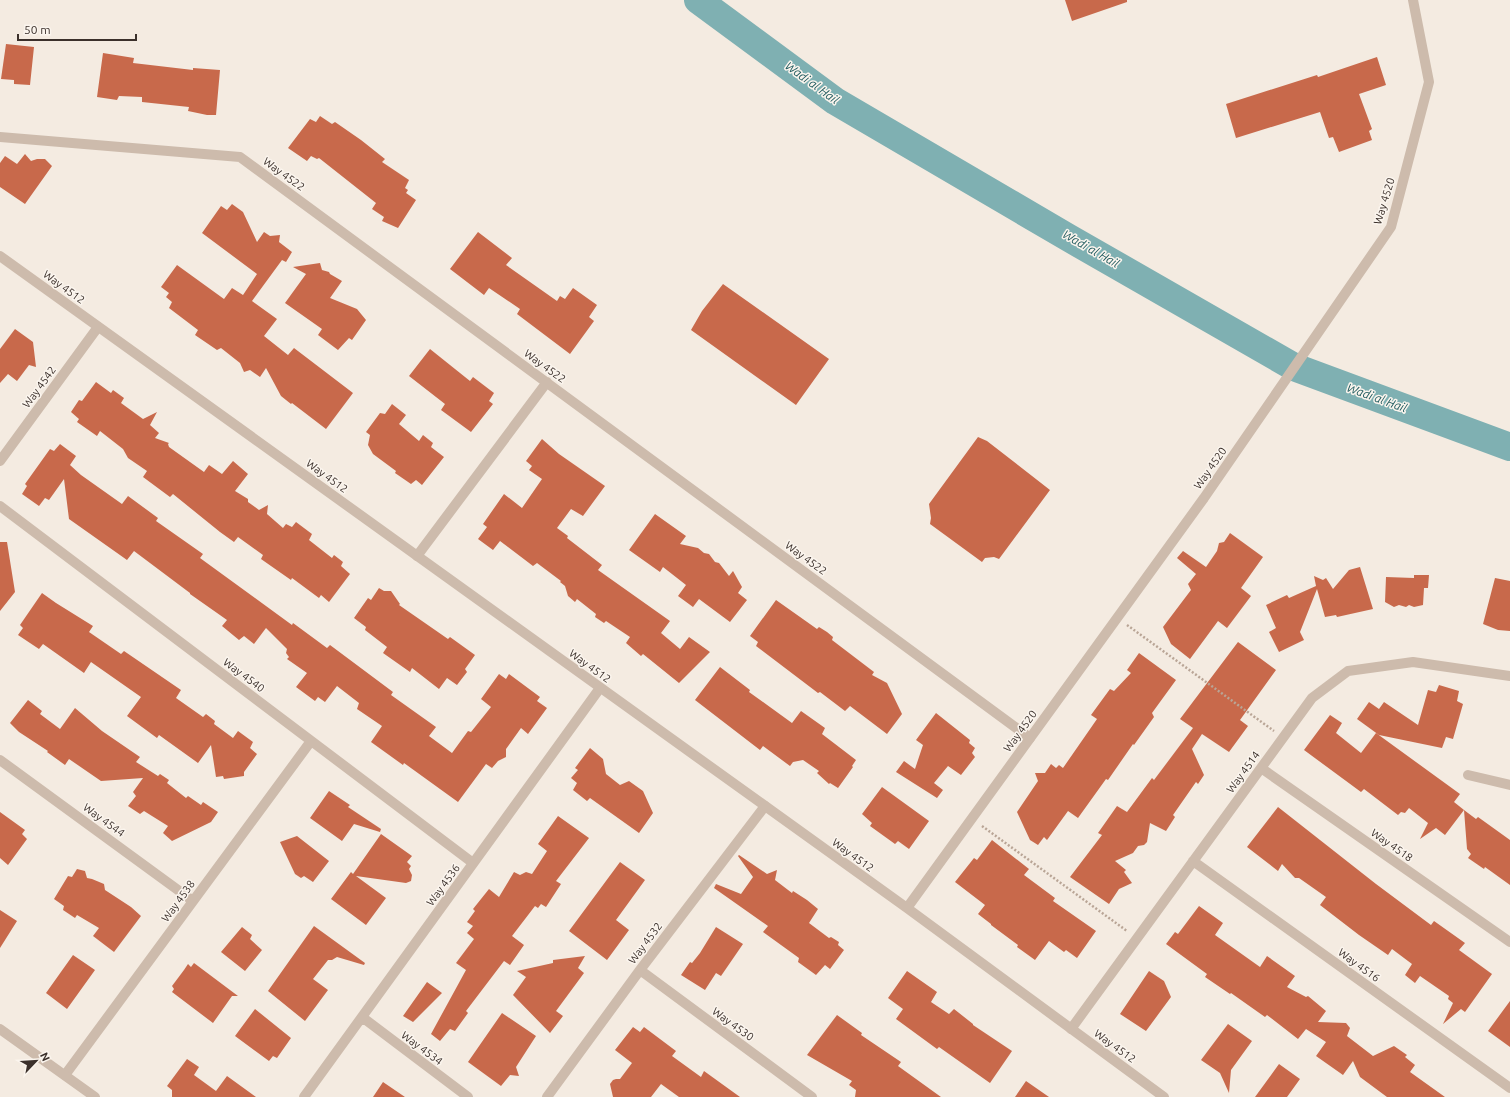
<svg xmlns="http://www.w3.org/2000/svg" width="1510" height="1097" font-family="Ubuntu,sans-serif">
<rect width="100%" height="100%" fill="#f4ebe1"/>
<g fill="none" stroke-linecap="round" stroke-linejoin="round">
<path stroke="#7fb0b2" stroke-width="28" d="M698,0L835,101L1069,238L1294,367L1510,447"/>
</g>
<path fill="#c8694b" d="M1065,0H1127V2L1072,21Z
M6,44L34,47L30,85L14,84V80L1,79Z
M103,53L134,58L133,63L193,70V68L220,70L216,115H207L188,111L189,107L142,102V97L119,96L117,100L97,97Z
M1377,57L1386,85L1359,94L1372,129L1369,131L1372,140L1339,152L1333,137L1329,138L1320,112L1236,138L1226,104L1317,75L1318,77Z
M320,116L332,124L335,122L361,140L385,159L382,162L409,180L405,188L408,190L406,193L416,200L398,228L382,221L384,217L372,209L376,203L319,158L317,159L311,156L307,161L288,148L310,119L316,122Z
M25,154L31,161L37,159H45L52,166L25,204L0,187V163L5,156L17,164Z
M232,204L243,212L257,242L264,232L270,236L280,235L279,242L292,252L286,262L282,260L252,301L277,319L264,336L288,355L294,348L353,393L326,429L292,403L291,404L281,396L266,368L260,377L250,370L244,372L240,363L221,348L217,350L195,335L198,330L169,308L172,302L166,297L169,293L161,287L177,265L224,299L232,288L243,295L257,274L202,233L221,206L227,210Z
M478,232L512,258L506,265L557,301L560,296L565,299L573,288L597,305L589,317L594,321L570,354L517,314L520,309L489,288L484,295L450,269Z
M320,263L322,270L329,272L330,274L342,281L330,298L357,309L366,320L352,340L349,338L338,350L318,335L322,329L285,303L306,274L293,267Z
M723,284L829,359L796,405L691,330L702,311Z
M15,329L33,342L36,367L29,365L17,381L8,374L0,383V349Z
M430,349L470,381L473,377L494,393L489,401L493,404L471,432L441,410L445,404L409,376Z
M96,382L111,393L113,390L124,398L121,403L143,419L157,412L150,425L159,433L155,438L169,443L168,444L169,447L204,472L209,465L222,474L233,461L248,474L235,491L248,499V502L259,510L268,505L267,514L283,528L286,524L292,527L296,522L312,534L309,540L332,558L334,555L343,562L341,566L350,574L329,602L321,595L319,598L292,578L291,580L261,559L263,555L238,537L234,542L220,532L173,494L170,497L143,477L147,471L128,458L123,449L100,431L97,436L77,422L79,419L71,412L79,400L82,401Z
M392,404L406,415L399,424L419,441L423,435L433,443L431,447L444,457L422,485L416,480L411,484L395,473L396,471L373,454L368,445L370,435L366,432L380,413L385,414Z
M978,437L987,441L1050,490L999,559L994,557L985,558L982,562L930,524L931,518L929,504Z
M542,439L559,454L605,486L583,516L571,509L557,528L568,536L567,538L602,565L598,570L670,621L661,633L680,649L689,637L710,652L679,683L643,654L641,656L626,643L630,637L606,621L604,623L595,617L596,614L577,599L575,602L568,596L565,586L560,582L561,581L537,563L533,566L500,541L493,550L478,539L487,527L483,524L504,494L522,508L542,479L529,470L532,466L526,461Z
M60,444L76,456L70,465L81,475L122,504L128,496L158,518L156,521L203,554L200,558L292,625L293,623L327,648L330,645L393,692L391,695L436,727L429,736L452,753L468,731L471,732L491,707L481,699L499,674L506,679L509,674L540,697L537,701L547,708L528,734L521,728L506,749V757L498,761L492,768L486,764L458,802L404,763L403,765L371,742L382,726L357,709L359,703L337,686L325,702L318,697L315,701L296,687L307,673L287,659L289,657L286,653L287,649L266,628L254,644L244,636L239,640L222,626L227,620L190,594V593L134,551L127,560L69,519L64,479L49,500L45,498L39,506L22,494L27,486L25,484L50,449L54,451Z
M655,514L686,536L680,544L698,548L704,553L709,554L715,562L719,563L729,576L733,571L742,587L738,593L747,600L730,622L699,599L693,607L678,596L686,585L663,567L660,572L629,550Z
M1230,533L1263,557L1241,588L1251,596L1227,628L1218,621L1190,659L1171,644L1163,627L1191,590L1188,584L1196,574L1177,558L1183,551L1206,567L1217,551L1219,543L1224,542Z
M0,542H7L15,592L0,611Z
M1360,567L1373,609L1337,617L1336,615L1325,617L1317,589L1300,632L1304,640L1279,652L1269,632L1276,628L1266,605L1287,595L1289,598L1316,586L1314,576L1323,580L1326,578L1333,589L1349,570Z
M1414,575H1429L1428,588H1424L1423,605L1414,607L1409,605L1406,607L1399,605L1394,607L1385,602L1386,577L1414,578Z
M1495,578L1510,581V631L1498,630L1483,624Z
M379,588L384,591H391L400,604L399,605L448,639L450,637L475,655L465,669L467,672L457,685L447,678L439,689L412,668L410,672L383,653L387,647L365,630L366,627L354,618L368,598L371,600Z
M42,593L56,603L93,626L89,632L121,654L124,651L181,690L176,698L203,717L206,714L215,721L214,724L233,738L238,731L253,742L250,748L257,754L244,772V776L224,779L223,776L216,777L211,745L198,763L159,735L157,738L127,716L141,697L91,662L84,673L43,644L39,649L18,635L23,628L20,625Z
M776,600L817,629L819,627L827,632L833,637L832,640L874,672L872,675L887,683L902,714L887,734L850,706L845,711L820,692L818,693L756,646L758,642L750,636Z
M1238,642L1276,670L1240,720L1248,726L1229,752L1202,734L1192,749L1204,775L1198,784L1196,782L1173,815L1175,817L1166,831L1150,823L1147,842L1144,845L1138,846L1133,853L1115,861L1126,870L1124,872L1132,883L1119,889L1109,904L1070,877L1102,835L1098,833L1117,806L1127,812L1152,778L1154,780L1193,728L1180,719Z
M1139,653L1176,680L1152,713L1154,717L1134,745L1133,744L1108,780L1106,779L1078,818L1068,811L1047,840L1044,837L1038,845L1030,840L1017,812L1038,781L1035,773H1045L1051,764L1056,768L1059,765L1063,768L1097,719L1091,715L1110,689L1114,691L1131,673L1127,670Z
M720,667L750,690L749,692L792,723L801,711L825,728L822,734L856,760L852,766L853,767L838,788L830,783L829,784L817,773L819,771L803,760L793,762L790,766L763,746L760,750L695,700Z
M1439,685L1459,691L1457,701L1463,704L1453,739L1446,737L1442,748L1379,735L1357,719L1369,702L1379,709L1384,702L1418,725L1428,690L1436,692Z
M28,700L42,711L40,714L60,729L75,708L102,731L140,757L136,762L158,776L160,774L169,780L167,783L186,798L188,796L201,805L203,802L218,812L211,822L172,841L163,833L168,826L144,811L140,814L128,806L136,796L133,792L143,778L101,781L69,759L65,765L47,752L48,751L19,732L10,723Z
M936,713L970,740L969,743L975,748L972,753L975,757L961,775L948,766L934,783L943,790L937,798L896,772L904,761L915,769L923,745L916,740Z
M1330,715L1342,723L1336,733L1361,753L1376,733L1460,794L1454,802L1464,810L1445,835L1436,828L1420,839L1428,823L1409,808L1405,813L1401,812L1398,815L1364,789L1361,792L1304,750Z
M590,748L603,759L606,774L620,785L629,781L643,791L653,813L639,833L590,798L587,801L573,790L577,783L571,778L578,770L575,768Z
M882,787L929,821L909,849L898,841L895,844L870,826L872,823L862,814Z
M329,791L350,805L348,807L381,829L380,832L354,824L342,841L310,818Z
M1278,807L1376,884L1431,925L1434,921L1465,943L1459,950L1492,974L1465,1012L1461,1009L1443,1024L1453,1003L1448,999L1449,996L1420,976L1415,983L1405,975L1412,964L1392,949L1388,955L1359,935L1320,905L1326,897L1299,878H1295L1282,864L1278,871L1247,847Z
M1464,810L1476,819L1478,817L1510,840V885L1485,867L1484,869L1468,858L1471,854L1467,849Z
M0,812L25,830L22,834L27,839L8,865L0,858Z
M558,816L589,838L556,881L561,884L546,907L541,904L538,908L535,906L512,936L524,945L510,965L504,961L466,1011L468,1013L455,1031L450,1029L440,1041L431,1034L466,970L456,963L474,939L467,933L473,926L467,922L475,911L473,909L489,889L499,897L514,872L520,875L526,872L532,874L547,851L538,844Z
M381,834L412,856L407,862L411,866L409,869L412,875L411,881L406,883L356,876L386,898L366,925L331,899L351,872L353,874Z
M297,836L329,861L313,882L304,876L301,878L295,874L280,842Z
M992,840L1029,869L1024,875L1055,898L1053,901L1096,931L1077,958L1066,950L1064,952L1049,941L1035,960L1017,947L1018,945L991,925V924L978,914L985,905L955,882L974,858L977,860Z
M739,855L767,874L777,870L775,880L792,893L793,891L807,900L818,909L809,923L829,938L831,937L839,942L838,945L844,950L830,969L825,965L816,975L798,962L799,958L763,932L768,926L714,888L716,884L741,894L753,877L738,856Z
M620,862L645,880L616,920L629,930L607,960L569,931Z
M77,869L85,871L87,878L92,879L104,884L105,890L131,907L141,916L114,952L93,936L99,928L77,915L75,918L63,910L64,906L54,899L68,876L72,877Z
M1199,906L1223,923L1215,935L1260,967L1267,956L1295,976L1287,987L1306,997L1308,996L1326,1011L1318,1022L1346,1023L1350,1028L1347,1036L1373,1056L1394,1046L1407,1055L1405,1057L1415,1065L1410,1072L1445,1097H1387L1360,1077L1353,1061L1343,1075L1316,1056L1326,1042L1306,1029L1298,1039L1267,1015L1265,1017L1231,993L1230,994L1205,977L1207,974L1166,944L1175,932L1178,934Z
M0,910L17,921L0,948Z
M314,926L365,963L364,965L337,957L332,960H328L313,979L328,990L305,1021L268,991Z
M242,927L252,935L250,939L262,950L245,971L221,952Z
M716,927L743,944L721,976L716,973L705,990L681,975L690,962L692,963L700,953Z
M73,955L95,970L67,1009L46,993Z
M585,956L578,968L584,973L556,1011L563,1016L550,1033L513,995L526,977L517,971L553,963V960Z
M194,963L238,996H232L213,1023L172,992L174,989L172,986L184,970L188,964L191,967Z
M907,971L937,992L931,1002L949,1014L954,1009L973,1024V1025L1012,1051L990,1083L939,1047L937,1049L896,1019L903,1009L888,998Z
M1149,971L1164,981L1171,997L1146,1031L1120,1014Z
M427,982L442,993L413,1022L403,1016Z
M1510,1001V1047L1488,1031Z
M255,1009L291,1038L277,1058L273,1056L269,1061L235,1036Z
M502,1013L536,1036L516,1067L519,1076L510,1075L501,1086L468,1062Z
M837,1015L862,1033L861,1035L901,1062L898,1066L941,1097H855L856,1090L849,1085L852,1081L807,1055Z
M1228,1024L1252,1041L1231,1070L1229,1093L1220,1073L1201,1060Z
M633,1027L640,1032L644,1027L676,1051L672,1056L701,1077L704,1071L740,1097H679L661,1084L651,1097H613L610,1084L613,1080L616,1079H620L632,1063L615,1050Z
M187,1059L199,1067L194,1075L216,1091L227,1076L256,1097H172V1090L167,1086Z
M1279,1064L1300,1079L1287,1097H1255Z
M1026,1081L1049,1097H1015Z
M383,1082L405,1097H373Z"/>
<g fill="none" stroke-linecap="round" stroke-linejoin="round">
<path stroke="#b9a596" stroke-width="2.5" stroke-dasharray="2 2" stroke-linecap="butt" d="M1127,625L1274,731
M982,826L1127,931"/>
<path stroke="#cdbbac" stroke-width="10" d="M0,137L240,157L1030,738
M0,461L98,327
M0,506L473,863
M417,556L547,382
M0,760L193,901
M1261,768L1510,942
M1468,775L1510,785
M1193,861L1510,1088
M640,970L812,1097
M362,1017L468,1097
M1071,1029L1312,698L1348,671L1413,662L1510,676
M65,1075L311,741
M304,1097L600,688
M547,1097L640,970L765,806"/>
<path stroke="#cdbbac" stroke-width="10" d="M0,256L907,908L1164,1097
M907,908L1204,498L1391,227L1429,82L1413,0
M0,1029L95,1097"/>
</g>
<g text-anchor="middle" stroke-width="3" stroke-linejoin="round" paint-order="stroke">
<g font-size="11" fill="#3b302b" stroke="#fbf5ee">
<text transform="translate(284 174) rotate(36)" y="4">Way 4522</text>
<text transform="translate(1384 201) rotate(-73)" y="4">Way 4520</text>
<text transform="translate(64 287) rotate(36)" y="4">Way 4512</text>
<text transform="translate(545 366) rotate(36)" y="4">Way 4522</text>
<text transform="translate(39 387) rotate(-54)" y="4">Way 4542</text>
<text transform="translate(1210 468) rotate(-55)" y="4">Way 4520</text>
<text transform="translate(327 476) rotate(36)" y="4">Way 4512</text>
<text transform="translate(806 558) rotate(36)" y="4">Way 4522</text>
<text transform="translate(590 666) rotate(36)" y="4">Way 4512</text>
<text transform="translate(244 675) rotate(37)" y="4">Way 4540</text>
<text transform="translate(1020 731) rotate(-54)" y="4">Way 4520</text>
<text transform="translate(1243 772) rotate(-54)" y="4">Way 4514</text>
<text transform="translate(104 820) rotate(36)" y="4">Way 4544</text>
<text transform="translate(1392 845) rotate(35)" y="4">Way 4518</text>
<text transform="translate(853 855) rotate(36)" y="4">Way 4512</text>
<text transform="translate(443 885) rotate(-54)" y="4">Way 4536</text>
<text transform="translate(178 901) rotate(-54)" y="4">Way 4538</text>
<text transform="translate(645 943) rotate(-53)" y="4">Way 4532</text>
<text transform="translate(1359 965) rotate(36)" y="4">Way 4516</text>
<text transform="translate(733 1024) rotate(36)" y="4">Way 4530</text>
<text transform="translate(1115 1046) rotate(36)" y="4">Way 4512</text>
<text transform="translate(422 1048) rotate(37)" y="4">Way 4534</text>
</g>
<g font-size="12" font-style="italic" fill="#1f5a5e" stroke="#fbf5ee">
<text transform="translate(812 83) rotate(36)" y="4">Wadi al Hail</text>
<text transform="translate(1091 249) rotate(30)" y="4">Wadi al Hail</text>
<text transform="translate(1377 398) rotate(20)" y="4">Wadi al Hail</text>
</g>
</g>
<g transform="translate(36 1061) rotate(65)" stroke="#fbf5ee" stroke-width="3" paint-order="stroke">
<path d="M0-3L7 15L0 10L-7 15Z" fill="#3b302b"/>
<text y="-6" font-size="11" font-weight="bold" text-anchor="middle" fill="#3b302b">N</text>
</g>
<path d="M18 34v6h118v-6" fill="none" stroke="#3b302b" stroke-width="2"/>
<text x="24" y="34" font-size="12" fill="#3b302b" stroke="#fbf5ee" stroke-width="3" paint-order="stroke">50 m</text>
</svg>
